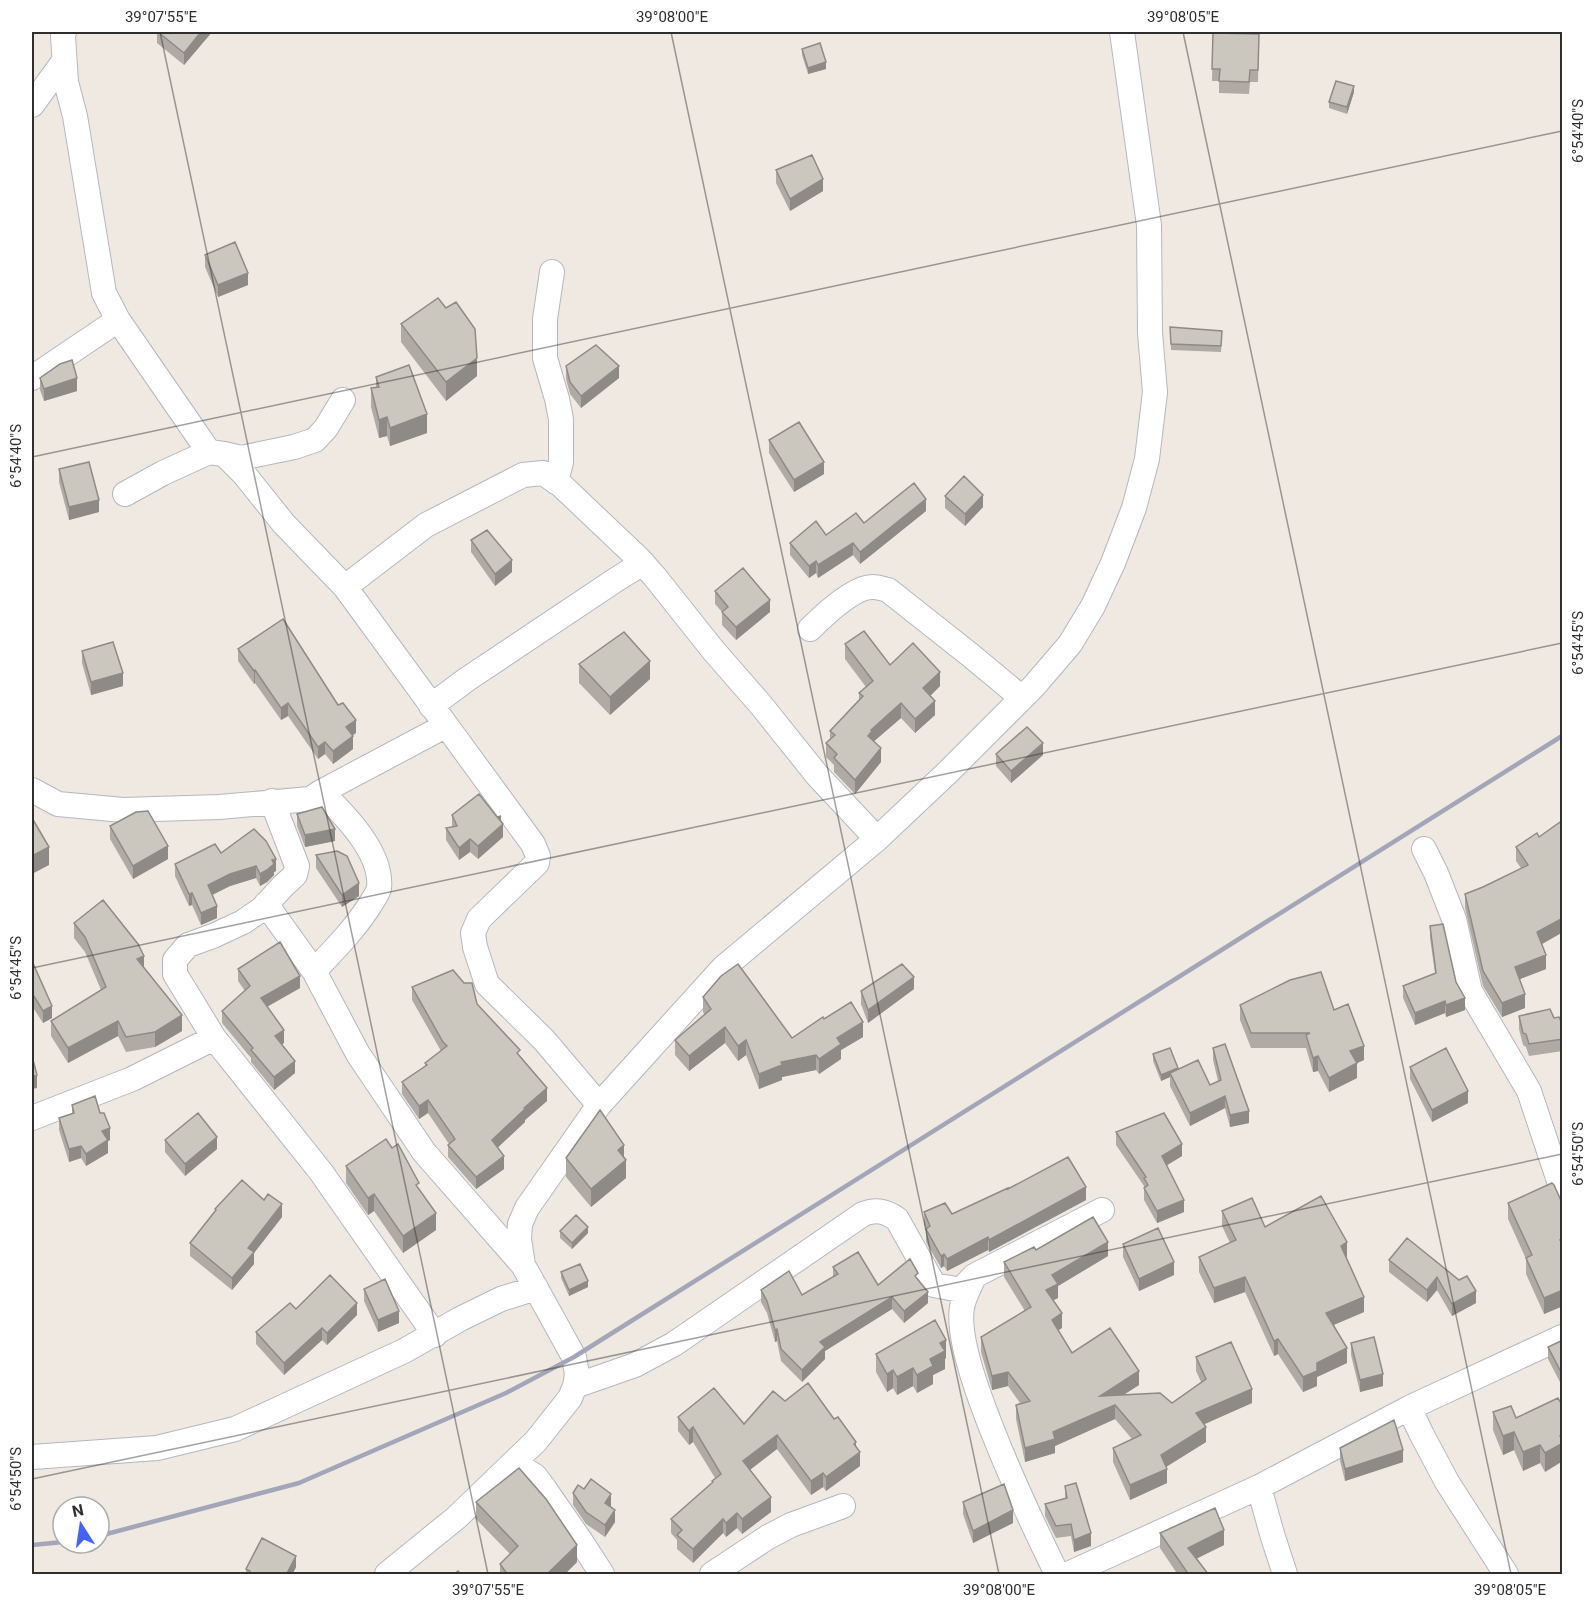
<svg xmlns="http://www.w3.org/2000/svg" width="1594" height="1606" font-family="Roboto,sans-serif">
<rect width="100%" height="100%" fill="#efe9e1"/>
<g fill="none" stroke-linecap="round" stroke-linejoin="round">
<g stroke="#b4b7c1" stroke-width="26">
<path id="minor" d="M64,32L63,36L66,82L75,116L104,293L118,320L209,452L224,454L244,474L284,524L345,587L533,844L538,856L537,863L479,919L473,933L475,947L487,984L544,1040L599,1105
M32,105L64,61
M552,272L545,319V358L557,399L561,419V462L556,482
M32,378L118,320
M224,454L241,458L294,447L315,440L326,428L343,400
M125,494L163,473L209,452
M345,587L426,525L523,475L543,473L561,485L639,559L655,577L713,650L761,705L817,775L877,839
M810,629C823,616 854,586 873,587C878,587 883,589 888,590L969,654L1022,698
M431,706L466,680L617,579L643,563
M32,790L58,804L123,810L219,807L310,799L321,792L445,726
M272,801L297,866L295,875L282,887L262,909L243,922L213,936L188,945L175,960V974L214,1038L321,1172L435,1335
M1424,849L1436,873L1454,919L1470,991L1529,1091L1562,1190
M266,904L314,971L358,1054L424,1152L523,1265
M314,971C335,949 357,927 373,900C375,897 378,892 379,888C383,853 344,814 321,792
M32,1118L132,1079L214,1038
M974,1277C970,1286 964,1297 962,1307C958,1331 970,1369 978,1392C1000,1455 1028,1515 1057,1574
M575,1386L635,1365L674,1344L863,1214C877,1209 885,1211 897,1219L934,1285L961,1290L974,1276L1102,1210
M1409,1408L1422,1435L1447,1482L1506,1574
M32,1457L157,1448L235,1429L404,1351L460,1319L501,1299L536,1288
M514,1463L535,1476L544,1488L582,1543L602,1574
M1259,1487L1272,1534L1285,1574
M387,1574L456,1518L536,1441L570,1398L575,1386L577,1374L574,1357L523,1265L519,1239L520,1224L527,1208L599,1105L723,968L877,839L948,772L1034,686L1070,644L1093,606L1113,563L1134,508L1147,459L1155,392L1150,333L1149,225L1122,32
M712,1574L768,1537L791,1525L843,1506
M1068,1574L1259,1487L1409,1408L1562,1337"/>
</g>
<use href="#minor" stroke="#fff" stroke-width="24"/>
<path stroke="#a3a6b8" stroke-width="4.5" d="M99,1536L299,1483L506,1393L574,1357L1562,736
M32,1545L63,1542"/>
</g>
<path fill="#afaba4" d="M157,32H212L184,65L157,43Z
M1213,33L1259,34L1258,82H1250L1249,94L1219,93V81H1212Z
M802,49L826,69L808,74L802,55Z
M1354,92L1347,114L1329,108V102Z
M776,170L823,191L790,211L776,183Z
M205,255L248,285L218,297L205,267Z
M446,308L477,376L446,401L401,342V324Z
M1170,327L1222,331L1221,352L1171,350Z
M566,366L619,378L581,408L570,394L566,379Z
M376,377L427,433L390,446L387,436L379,438L371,407V388H376Z
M40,378L77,391L44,401L40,390Z
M769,440L824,474L794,492L769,453Z
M59,469L99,512L69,520L59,482Z
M945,496L983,507L965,526L945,508Z
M926,511L860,564L853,555L818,578L816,573L809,578L790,555V543L826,535L864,523Z
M471,540L512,572L495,586L471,552Z
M715,591L770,612L736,640L722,625V612L715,604Z
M845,644L940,686L930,696L935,715L915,733L901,718L874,741L881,762L855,794L834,772V765L826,757V743L830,739V731L859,700V693L866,687L845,659Z
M238,649L356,733L352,735L353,749L333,764L325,754L318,759L288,716L281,720L255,683L254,684L238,661Z
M82,651L123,686L91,695L82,663Z
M579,664L650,679L610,715L579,683Z
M996,754L1043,755L1011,783L996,766Z
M297,814L335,841L305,847L297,826Z
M452,815L501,822L503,837L478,859L470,852L459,860L446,840V828L452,827Z
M1563,820V932L1541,944L1546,969L1520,979L1525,1008L1502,1017L1483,986L1465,908V894L1483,887L1521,868L1516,861V847L1539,837Z
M110,826L168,859L133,879L110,839Z
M221,853L276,871L274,872V875L267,882L260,886L256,878L230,886L212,895L217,918L201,925L192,905L189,906L175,876V864Z
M316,855L359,896L342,907L316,868Z
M74,923L144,967L182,1031L155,1047L126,1052L118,1036L68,1063L51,1036V1021L101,990L85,952L74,938Z
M1430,926L1456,982L1465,1010L1446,1017L1445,1013L1415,1025L1403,998V986L1435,973L1430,938Z
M32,961L52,1018L43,1023L32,1006Z
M238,969L300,988L267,1007L284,1043L282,1044L295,1073L274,1090L251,1062V1058L222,1023V1011L245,991L238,981Z
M412,987L477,1004L520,1057L547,1101L525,1120V1122L497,1148L504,1169L476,1189L448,1157V1145L449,1144L428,1113L419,1119L402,1094V1082L425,1066V1063L441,1051L412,1000Z
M914,989L868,1023L861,1004V991Z
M703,997L792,1038L824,1019L863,1037L841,1050V1059L819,1074L816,1070L782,1077V1080L759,1089L746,1055L738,1061L725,1043L689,1071L675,1055V1040L705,1015L703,1012Z
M1240,1005L1334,1010L1364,1060L1357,1063V1078L1329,1092L1318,1071L1313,1072L1306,1048H1251L1240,1020Z
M1519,1016L1554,1018L1563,1026V1051L1529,1056L1526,1047L1523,1045L1519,1029Z
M1213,1048L1249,1123L1230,1127L1225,1108L1190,1126L1170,1086V1077L1161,1081L1153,1061V1054L1178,1070L1210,1085L1218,1081L1213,1060Z
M1410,1067L1468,1103L1432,1122L1410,1079Z
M72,1105L100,1113L110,1140L108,1141V1153L86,1166L81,1158L69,1162L59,1130V1118L72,1114Z
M1116,1132L1182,1156L1166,1166L1184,1212L1157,1223L1144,1200V1186L1116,1145Z
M165,1140L217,1149L185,1176L165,1152Z
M566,1158H624L626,1178L591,1207L566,1177Z
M346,1166L419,1189L436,1230L403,1253L374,1211L368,1215L346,1183Z
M1008,1189L1086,1200L989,1252L988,1250L947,1271L944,1266L941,1268L926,1242V1229L924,1224V1212L952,1214Z
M264,1200L282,1217L254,1253V1264L232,1290L190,1256V1243L215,1212V1209Z
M1508,1203L1563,1205V1306L1544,1314L1526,1274V1259L1508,1219Z
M1222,1211L1265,1227L1347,1257L1346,1258L1364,1312L1334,1325L1347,1363L1317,1377V1386L1303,1392L1278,1354L1274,1356L1245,1292L1214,1303L1199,1272V1257L1230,1243L1222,1226Z
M560,1231L588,1233L572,1249L560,1238Z
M1123,1244L1174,1275L1139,1291L1123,1257Z
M1036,1250L1108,1256L1058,1286V1298L1053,1300L1062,1328L1058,1330L1072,1353L1139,1385L1123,1395L1172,1403L1201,1382L1196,1371V1357L1252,1403L1203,1424L1206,1442L1166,1467L1167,1483L1130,1500L1113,1462V1448L1132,1439L1115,1419L1055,1446V1453L1025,1462L1016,1419V1405L1020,1403L1008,1386L992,1390L981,1352V1337L1025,1311L1004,1277V1262Z
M1389,1260L1459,1280L1476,1303L1452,1316L1437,1290L1427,1302L1389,1272Z
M833,1267L878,1285L918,1279L928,1303L904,1323L892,1309L825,1351V1359L802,1382L781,1361L777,1341L775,1342L767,1313L761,1302V1290L802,1295L833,1277Z
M561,1272L588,1287L569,1296L561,1278Z
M364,1289L399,1323L378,1332L364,1301Z
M296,1309L357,1315L327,1345L322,1340L284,1375L256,1344V1332Z
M1563,1340V1388L1548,1359V1347Z
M1351,1343L1383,1386L1360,1392L1351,1355Z
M876,1354L946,1358L945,1359V1369L933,1375V1384L917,1393L913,1386L897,1395L893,1388L887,1392L876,1372Z
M785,1401L834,1419L856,1446L860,1466L826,1491L823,1487L811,1495L777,1449L750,1470L771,1512L742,1534L737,1528L726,1537L723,1533L693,1563L677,1549V1540L671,1533V1519L712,1483V1481L715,1478L693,1442L689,1445L678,1431V1417L744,1424Z
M1563,1407L1545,1472L1540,1463L1523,1471L1514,1450L1503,1455L1493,1430V1412L1516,1418Z
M1340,1448L1403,1462L1345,1481L1340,1461Z
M1065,1486L1091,1546L1074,1552L1071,1536L1056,1538L1045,1516V1504L1065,1498Z
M573,1493L611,1506L615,1522L605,1537L586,1524L573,1505Z
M476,1502L577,1562L564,1575H500V1564L510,1554L476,1519Z
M963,1502L1013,1523L973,1543L963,1514Z
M1160,1533L1224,1545L1197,1558L1209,1575H1178L1160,1548Z
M296,1567L292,1575H246V1569Z"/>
<path fill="#8e8b86" d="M201,32H212L184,65V53Z
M826,62V69L808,74V68Z
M1354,86V92L1347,114V107Z
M823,179V191L790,211V199Z
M248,273V285L218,297V285Z
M477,358V376L446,401V382Z
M619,366V378L581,408V396Z
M77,378V391L44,401V389Z
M427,414V433L390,446V428Z
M387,417V436L379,438V420Z
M824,462V474L794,492V480Z
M983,495V507L965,526V514Z
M926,499V511L860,564V552Z
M99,500V512L69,520V507Z
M853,543V555L818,578V565Z
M512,560V572L495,586V574Z
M816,561V573L809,578V566Z
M770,600V612L736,640V627Z
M650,661V679L610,715V697Z
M255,670V683L254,684V671Z
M940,672V686L923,703V688Z
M123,673V686L91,695V682Z
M935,701V715L915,733V719Z
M288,703V716L281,720V708Z
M901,703V718L872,743L868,736L871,730Z
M356,720V733L346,740V727Z
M353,736V749L333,764V751Z
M325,742V754L318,759V747Z
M1043,743V755L1011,783V771Z
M881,748V762L855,794V780Z
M501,816V826L503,824V837L478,859V846L498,818Z
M335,829V841L305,847V835Z
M470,839V852L459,860V848Z
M168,846V859L133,879V866Z
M49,847V865L32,874V856Z
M276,859V871L274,872V875L267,882L260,886V874L272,860Z
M256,866V878L230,886L208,897V885L230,874Z
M359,883V896L342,907V895Z
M192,893V905L189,906V894Z
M217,906V918L201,925V913Z
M1563,918V932L1537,947V932Z
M1546,955V969L1515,981V967Z
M144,956V971L137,959Z
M300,976V988L261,1010V998Z
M914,977V989L868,1023V1010Z
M1525,994V1008L1502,1017V1003Z
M1465,998V1010L1446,1017V1005Z
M1445,1001V1013L1415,1025V1013Z
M52,1006V1018L43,1023V1011Z
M182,1015V1031L155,1047V1032Z
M118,1021V1036L68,1063V1048Z
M863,1022V1037L841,1050V1059L819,1074V1059L837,1038Z
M725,1027V1043L689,1071V1056Z
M284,1030V1043L275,1048V1036Z
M746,1040V1055L738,1061V1046Z
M1364,1046V1060L1357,1063V1078L1329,1092V1078L1350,1051Z
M816,1055V1070L782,1077V1080L759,1089V1074L781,1062Z
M1318,1056V1071L1313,1072V1058Z
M295,1061V1073L274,1090V1077Z
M1178,1068V1075L1170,1073V1077L1161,1081V1075Z
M37,1075V1088L32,1089V1077Z
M547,1088V1101L525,1120V1122L492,1153V1140L524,1108Z
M1468,1091V1103L1432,1122V1110Z
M1225,1096V1108L1190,1126V1113Z
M428,1100V1113L419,1119V1106Z
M1249,1111V1123L1230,1127V1115Z
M110,1128V1140L108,1141V1153L86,1166V1154L102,1131Z
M217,1137V1149L185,1176V1164Z
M1182,1144V1156L1162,1168V1156Z
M624,1145V1161L626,1160V1178L591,1207V1189L618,1150Z
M81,1146V1158L69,1162V1149Z
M504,1156V1169L476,1189V1177Z
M1086,1187V1200L989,1252V1240Z
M374,1194V1211L368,1215V1198Z
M1184,1200V1212L1157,1223V1211Z
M282,1204V1217L254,1253V1264L232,1290V1278L248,1248Z
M436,1213V1230L403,1253V1236Z
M588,1227V1233L572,1249V1243Z
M988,1237V1250L947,1271V1259Z
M1108,1242V1256L1058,1286V1298L1046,1304V1290L1052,1275Z
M1347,1242V1257L1341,1261V1246Z
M944,1254V1266L941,1268V1256Z
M1174,1262V1275L1139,1291V1279Z
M1245,1277V1292L1214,1303V1288Z
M1437,1277V1290L1427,1302V1290Z
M588,1281V1287L569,1296V1290Z
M1563,1290V1306L1544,1314V1298Z
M1476,1291V1303L1452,1316V1304Z
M928,1292V1303L904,1323V1311Z
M892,1297V1309L825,1351V1359L802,1382V1370L820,1342Z
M1364,1297V1312L1326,1328V1313Z
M357,1303V1315L327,1345V1333Z
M399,1311V1323L378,1332V1320Z
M1062,1313V1328L1052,1334V1320Z
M322,1328V1340L284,1375V1363Z
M777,1329V1341L775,1342V1330Z
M1278,1339V1354L1274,1356V1341Z
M946,1340V1358L945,1359V1369L933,1375V1384L917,1393V1375L930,1359L940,1343Z
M1347,1348V1363L1317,1377V1386L1303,1392V1377L1317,1363Z
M913,1368V1386L897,1395V1377Z
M893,1370V1388L887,1392V1374Z
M1139,1371V1385L1100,1410V1396Z
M1008,1372V1386L992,1390V1376Z
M1383,1374V1386L1360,1392V1380Z
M1252,1389V1403L1196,1428V1413Z
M1115,1405V1419L1055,1446V1453L1025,1462V1448L1053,1432Z
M693,1427V1442L689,1445V1431Z
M1206,1427V1442L1161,1470V1455Z
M1514,1432V1450L1503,1455V1436Z
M777,1435V1449L743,1475V1461Z
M1563,1435V1461L1545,1472V1453L1560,1436Z
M856,1442V1455L860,1452V1466L826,1491V1477Z
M1540,1445V1463L1523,1471V1452Z
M1403,1450V1462L1345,1481V1469Z
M1167,1469V1483L1130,1500V1485Z
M823,1473V1487L811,1495V1481Z
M611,1494V1506L605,1515V1503Z
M771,1497V1512L742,1534V1519Z
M615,1510V1522L605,1537V1525Z
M1013,1510V1523L973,1543V1531Z
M737,1513V1528L726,1537V1523Z
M723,1519V1533L693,1563V1549Z
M1224,1530V1545L1188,1563V1548Z
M1091,1533V1546L1074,1552V1540Z
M577,1545V1562L564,1575H546Z
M296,1556V1567L292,1575H286Z"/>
<path fill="#cbc7bf" stroke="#8e8b86" stroke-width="1.5" d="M158,32H201L184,53Z
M1213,33L1259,34L1258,70H1250L1249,82L1219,81L1220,69H1212Z
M820,43L826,62L808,68L802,49Z
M1336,81L1354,86L1347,107L1329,102Z
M812,155L823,179L790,199L776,170Z
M235,242L248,273L218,285L205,255Z
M438,298L446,308L456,302L475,329L477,358L446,382L401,324Z
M1170,327L1222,331L1221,346L1171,344Z
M596,345L619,366L581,396L570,382L566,366Z
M72,360L77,378L44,389L40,378L60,364Z
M409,365L427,414L390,428L387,417L379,420L371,388L379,387L376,377Z
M799,422L824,462L794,480L769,440Z
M89,462L99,500L69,507L59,469Z
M964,476L983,495L965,514L945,496Z
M914,483L926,499L860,552L853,543L818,565L816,561L809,566L790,543L816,521L826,535L856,513L864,523Z
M487,530L512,560L495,574L471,540Z
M743,568L770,600L736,627L722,612L728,607L715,591Z
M283,619L338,705L343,703L356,720L346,727L353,736L333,751L325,742L318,747L288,703L281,708L255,670L254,671L238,649Z
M864,631L890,665L913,643L940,672L923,688L935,701L915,719L901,703L871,730L872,731L868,736L881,748L855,780L834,758L837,754L826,743L835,735L830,731L863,696L859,693L873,681L845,644Z
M624,632L650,661L610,697L579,664Z
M113,642L123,673L91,682L82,651Z
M1027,727L1043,743L1011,771L996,754Z
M479,794L497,817L501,816L498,818L503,824L478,846L470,839L459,848L446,828L457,826L452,815Z
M322,807L335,829L305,835L297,814Z
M148,811L168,846L133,866L110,826L136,812Z
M32,818L49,847L32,856Z
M1563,820V918L1537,932L1546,955L1515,967L1525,994L1502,1003L1483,971L1465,894L1483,887L1528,865L1516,847L1537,833L1539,837Z
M254,829L266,841L276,859L272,860L274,864L267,870L260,874L256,866L230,874L208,885L217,906L201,913L192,893L189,894L175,864L215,844L221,853Z
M337,851L347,856L359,883L342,895L316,855Z
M103,900L138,944L144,956L137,959L182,1015L155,1032L126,1037L118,1021L68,1048L51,1021L106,987L85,937L74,923Z
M1443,924L1456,982L1465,998L1446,1005L1445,1001L1415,1013L1403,986L1436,973L1430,926Z
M280,942L300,976L261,998L284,1030L275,1036L295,1061L274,1077L251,1050L253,1048L222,1011L250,986L238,969Z
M32,961L52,1006L43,1011L32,993Z
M738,964L792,1038L823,1017L824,1019L851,1002L863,1022L837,1038L841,1044L819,1059L816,1055L781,1062L782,1065L759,1074L746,1040L738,1046L725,1027L689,1056L675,1040L711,1009L703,997L721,976Z
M902,964L914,977L868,1010L861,991Z
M453,970L464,983H472L477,1004L520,1050L517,1053L547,1088L524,1108L525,1109L492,1140L504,1156L476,1177L448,1145L455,1139L428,1100L419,1106L402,1082L427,1065L425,1063L447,1046L443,1042L412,987Z
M1321,972L1334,1010L1348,1004L1364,1046L1350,1051L1357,1063L1329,1078L1318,1056L1313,1058L1306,1035L1310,1033H1251L1240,1005L1290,980Z
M1550,1009L1554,1018L1559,1017L1563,1026V1039L1529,1044L1526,1034L1523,1033L1519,1016Z
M1225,1044L1249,1111L1230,1115L1225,1096L1190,1113L1170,1073L1198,1060L1210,1085L1221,1080L1213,1048Z
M1170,1048L1178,1068L1161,1075L1153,1054Z
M1446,1048L1468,1091L1432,1110L1410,1067Z
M32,1056L37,1075L32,1077Z
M95,1096L100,1113H104L110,1128L102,1131L108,1140L86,1154L81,1146L69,1149L59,1118L74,1113L72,1105Z
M600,1110L624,1145L618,1150L626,1160L591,1189L566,1158Z
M198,1113L217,1137L185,1164L165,1140Z
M1164,1113L1182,1144L1162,1156L1184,1200L1157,1211L1144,1188L1148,1185L1144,1178L1146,1177L1116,1132Z
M386,1139L392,1148L398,1144L419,1183L416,1185L436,1213L403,1236L374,1194L368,1198L346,1166Z
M1068,1157L1086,1187L989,1240L988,1237L947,1259L944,1254L941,1256L926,1229L930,1226L924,1212L945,1203L952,1214L1008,1188V1189Z
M242,1180L264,1200L268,1194L282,1204L248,1248L254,1252L232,1278L190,1243L216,1210L215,1209Z
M1552,1183L1554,1185L1563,1205V1239L1560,1240L1563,1245V1290L1544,1298L1526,1258L1532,1255L1508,1203Z
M1321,1196L1347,1242L1341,1246L1364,1297L1326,1313L1347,1348L1317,1363V1371L1303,1377L1278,1339L1274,1341L1245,1277L1214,1288L1199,1257L1236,1240L1222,1211L1252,1198L1265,1227Z
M576,1215L588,1227L572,1243L560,1231Z
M1093,1217L1108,1242L1052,1275L1058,1284L1046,1290L1062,1313L1052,1320L1072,1353L1110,1328L1139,1371L1100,1396L1160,1393L1172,1403L1206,1379L1196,1357L1231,1342L1252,1389L1196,1413L1206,1427L1161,1455L1167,1469L1130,1485L1113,1448L1141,1435L1115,1405L1053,1432L1055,1439L1025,1448L1016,1405L1030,1401L1008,1372L992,1376L981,1337L1031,1307L1004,1262L1034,1247L1036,1250Z
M1158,1228L1174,1262L1139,1279L1123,1244Z
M1407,1238L1459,1280L1467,1276L1476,1291L1452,1304L1437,1277L1427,1290L1389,1260Z
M858,1252L878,1285L910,1259L918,1273L915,1276L928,1292L904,1311L892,1297L820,1342L825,1347L802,1370L781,1349L777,1329L775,1330L767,1301L761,1290L789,1271L802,1295L838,1274L833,1267Z
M580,1264L588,1281L569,1290L561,1272Z
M330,1275L357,1303L327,1333L322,1328L284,1363L256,1332L290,1303L296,1309Z
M385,1279L399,1311L378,1320L364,1289Z
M935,1320L946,1340L940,1343L945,1351L930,1359L933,1366L917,1375L913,1368L897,1377L893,1370L887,1374L876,1354Z
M1374,1337L1383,1374L1360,1380L1351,1343Z
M1563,1340V1376L1548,1347Z
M808,1383L834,1419L838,1417L856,1442L854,1444L860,1452L826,1477L823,1473L811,1481L777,1435L743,1461L771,1497L742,1519L737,1513L726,1523L723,1519L693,1549L677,1535L682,1530L671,1519L713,1482L712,1481L721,1474L693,1427L689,1431L678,1417L714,1388L744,1424L773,1391L785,1401Z
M1558,1398L1563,1407V1435L1560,1436L1563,1440V1443L1545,1453L1540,1445L1523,1452L1514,1432L1503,1436L1493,1412L1511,1406L1516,1418Z
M1394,1420L1403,1450L1345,1469L1340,1448Z
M519,1468L546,1499L577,1545L546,1575H508L500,1564L518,1546L476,1502Z
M591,1479L611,1494L605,1503L615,1510L605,1525L586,1512L573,1493L578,1485L584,1489Z
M1076,1483L1091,1533L1074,1540L1071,1524L1056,1526L1045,1504L1067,1498L1065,1486Z
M1004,1484L1013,1510L973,1531L963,1502Z
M1215,1508L1224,1530L1188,1548L1209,1575H1189L1160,1533Z
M262,1538L296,1556L286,1575H248L250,1571L246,1569Z
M458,1571L461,1575H453Z"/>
<path fill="none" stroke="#2e2e2e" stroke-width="1.5" stroke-opacity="0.45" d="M160,32L488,1574M671,32L999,1574M1183,32L1511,1574M32,457L1562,131M32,968L1562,643M32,1479L1562,1154"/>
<rect width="1594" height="1606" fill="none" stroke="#ffffff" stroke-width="66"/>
<g transform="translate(81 1525) rotate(348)"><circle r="28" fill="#ffffff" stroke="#ababab" stroke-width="1.5"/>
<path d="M0-4.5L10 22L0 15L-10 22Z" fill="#4264fb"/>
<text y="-9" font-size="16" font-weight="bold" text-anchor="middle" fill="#2e2e2e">N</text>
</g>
<rect x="33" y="33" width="1528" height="1540" fill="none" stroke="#2e2e2e" stroke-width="2"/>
<g font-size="15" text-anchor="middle" fill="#2e2e2e">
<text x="161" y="22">39°07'55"E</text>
<text x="672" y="22">39°08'00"E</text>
<text x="1183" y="22">39°08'05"E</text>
<text transform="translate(1578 131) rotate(-90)" y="5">6°54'40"S</text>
<text transform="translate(16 456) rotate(-90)" y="5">6°54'40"S</text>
<text transform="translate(1578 643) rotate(-90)" y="5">6°54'45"S</text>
<text transform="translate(16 968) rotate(-90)" y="5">6°54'45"S</text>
<text transform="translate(1578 1154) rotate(-90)" y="5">6°54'50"S</text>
<text transform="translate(16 1479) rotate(-90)" y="5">6°54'50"S</text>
<text x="488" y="1595">39°07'55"E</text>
<text x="999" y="1595">39°08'00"E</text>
<text x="1510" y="1595">39°08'05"E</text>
</g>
</svg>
